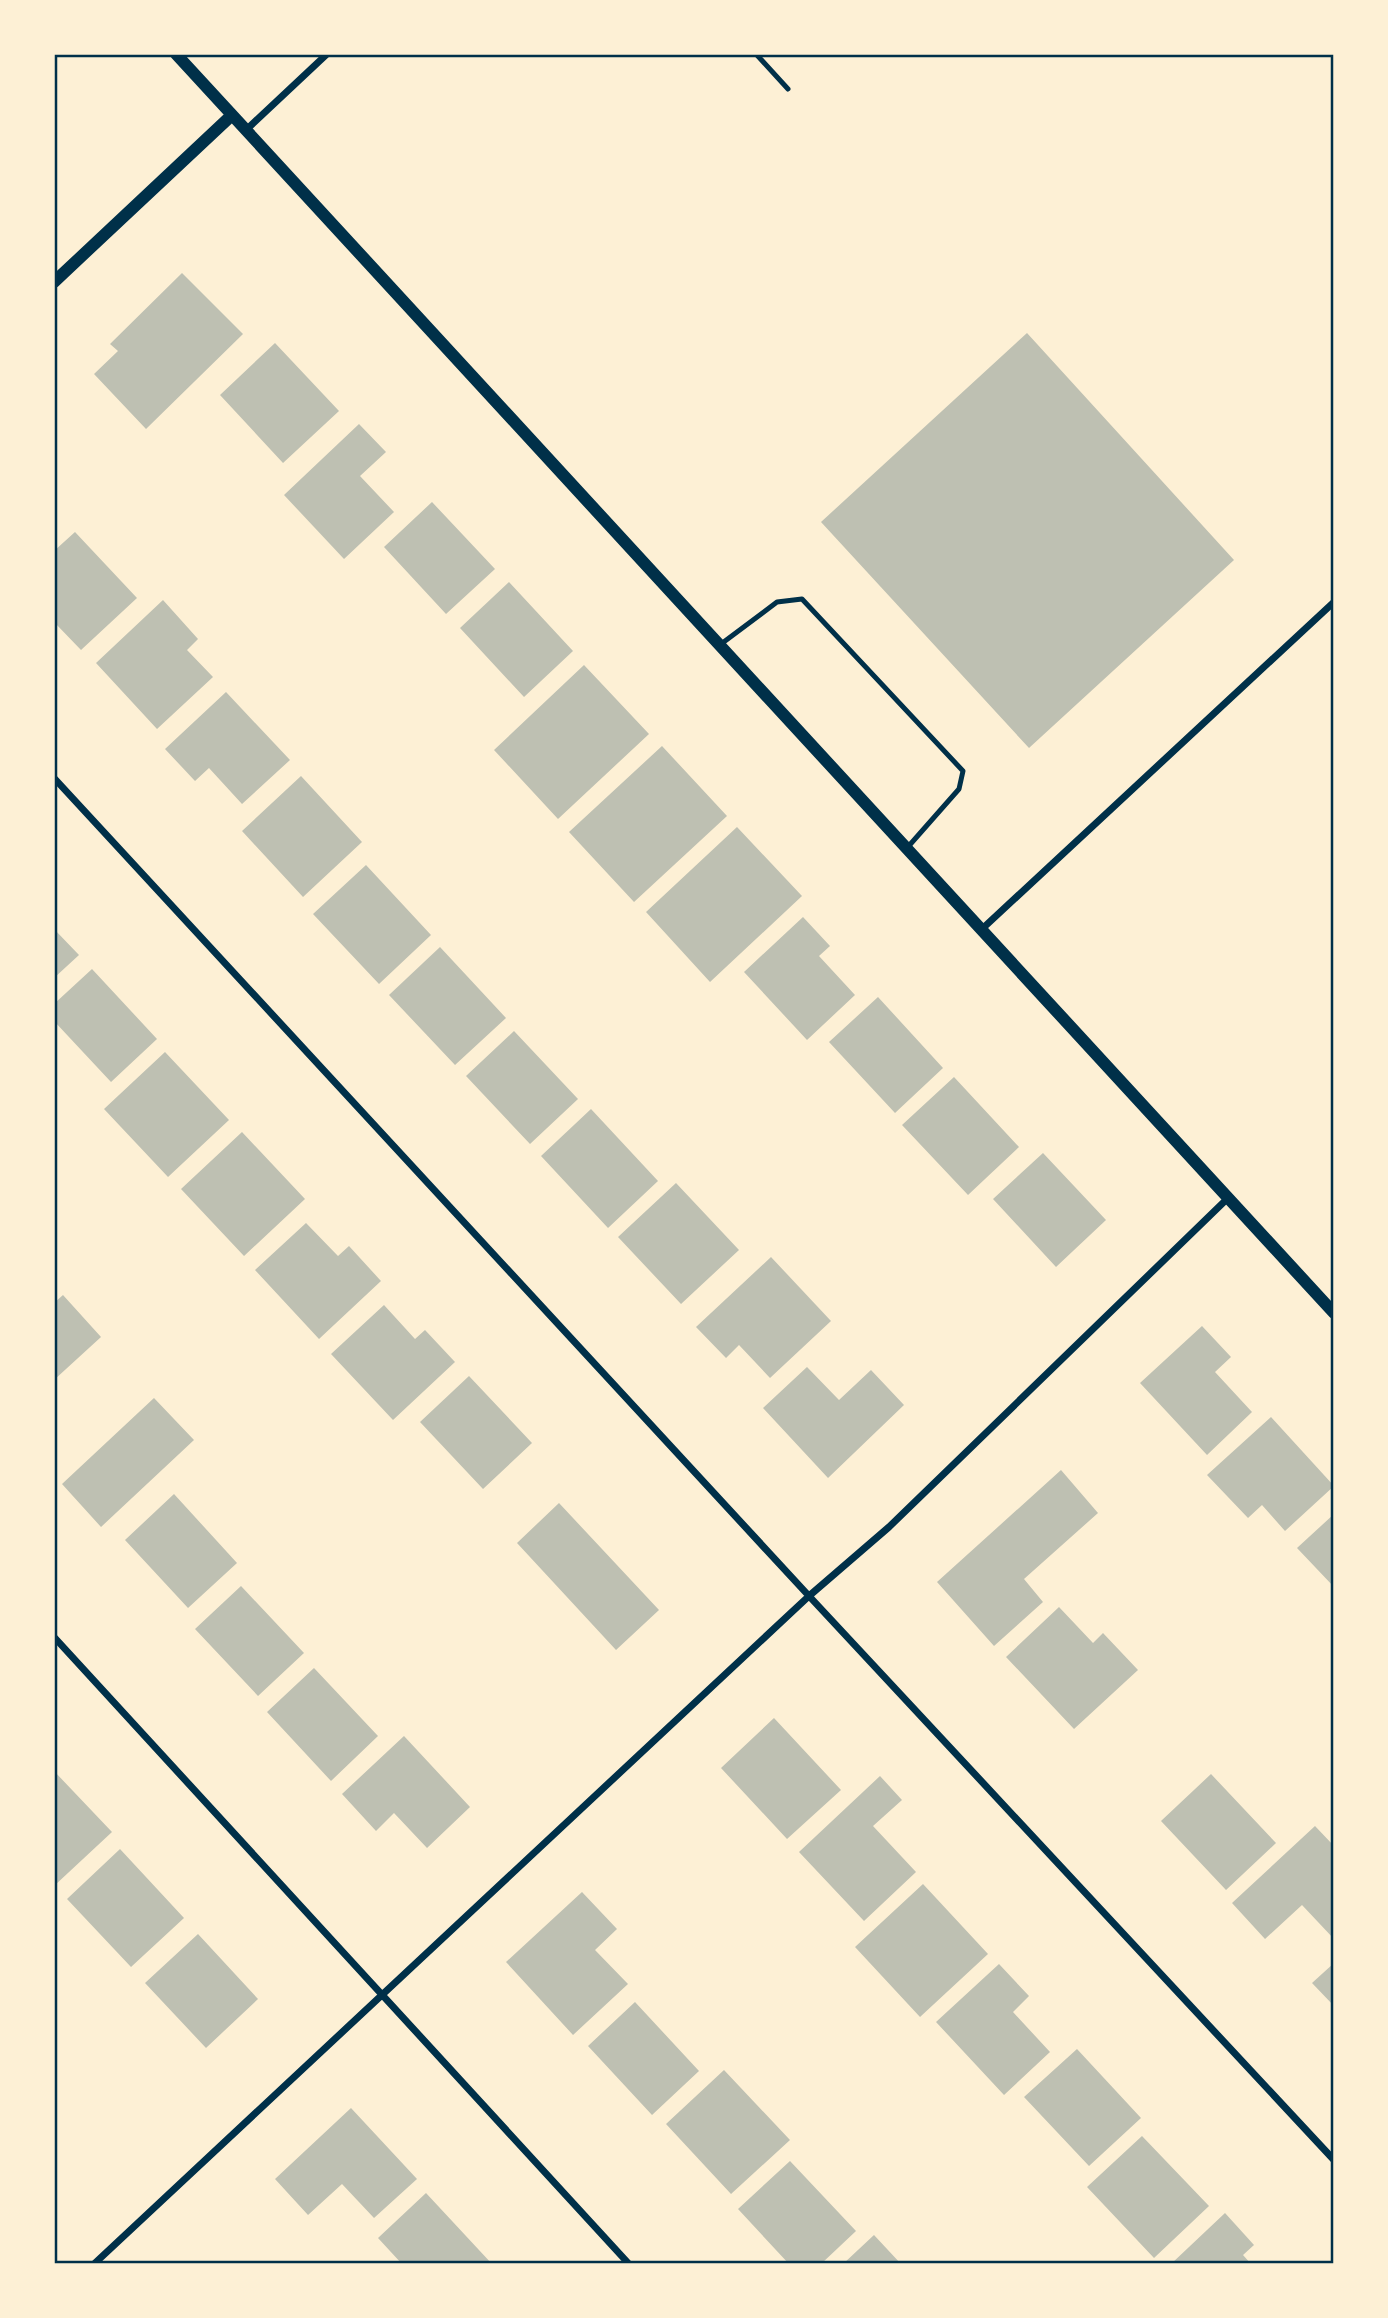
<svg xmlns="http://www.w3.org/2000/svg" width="1388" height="2318" font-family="Ubuntu,sans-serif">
<rect width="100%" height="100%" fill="#fdf0d5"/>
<path fill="#bec0b2" d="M182,273L243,334L146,429L94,374L118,351L110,344Z
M1027,333L1234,560L1029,748L821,522Z
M275,343L339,411L283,463L220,395Z
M359,424L386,452L360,476L394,512L344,559L284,495Z
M432,502L495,569L446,614L384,547Z
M75,532L137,598L81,650L54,622V551Z
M509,582L573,651L524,697L460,628Z
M163,600L198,639L187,650L213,677L157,729L96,663Z
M584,665L649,734L558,819L494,750Z
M226,692L290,760L242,804L209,768L195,781L165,749Z
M662,746L727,816L634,902L569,832Z
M301,776L362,842L303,897L242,831Z
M737,827L802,896L710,982L646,912Z
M366,865L431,935L379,984L313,914Z
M803,917L830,946L819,956L855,995L807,1040L744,972Z
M54,929L79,955L54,978Z
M440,947L506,1018L455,1065L389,995Z
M92,969L157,1039L111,1082L54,1021V1004Z
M878,997L943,1068L895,1113L829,1042Z
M514,1031L578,1099L530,1144L466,1076Z
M165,1052L229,1120L168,1177L104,1109Z
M954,1077L1019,1147L968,1195L902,1125Z
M591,1109L658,1181L608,1228L541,1156Z
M242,1132L305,1199L244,1256L181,1189Z
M1043,1153L1106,1220L1056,1267L993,1199Z
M676,1183L739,1250L681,1304L618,1237Z
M306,1223L338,1256L349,1246L381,1281L319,1339L255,1270Z
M771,1257L831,1321L770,1378L739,1345L726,1358L696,1327Z
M63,1295L101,1337L54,1380V1303Z
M384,1305L415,1339L425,1330L455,1362L393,1420L331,1354Z
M1202,1326L1231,1357L1215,1372L1252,1412L1207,1455L1140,1383Z
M807,1367L839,1400L871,1370L904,1405L828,1478L763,1408Z
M469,1376L532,1443L483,1489L420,1422Z
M154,1398L194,1440L101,1527L62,1484Z
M1271,1417L1334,1486L1285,1531L1262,1505L1248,1518L1207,1475Z
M1061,1470L1098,1513L1024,1579L1043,1602L994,1646L937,1582Z
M174,1494L237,1563L188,1608L125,1540Z
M559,1503L659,1610L616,1650L517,1543Z
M1334,1514V1587L1297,1548Z
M241,1586L304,1653L258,1696L195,1629Z
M1059,1607L1093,1643L1103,1633L1138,1670L1074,1729L1006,1657Z
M314,1668L378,1736L331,1781L267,1712Z
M774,1718L841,1790L787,1839L721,1768Z
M404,1736L470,1807L427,1848L394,1813L376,1831L342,1794Z
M54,1771L112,1832L54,1886Z
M1211,1774L1276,1843L1226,1890L1161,1821Z
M880,1776L902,1800L873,1826L916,1872L864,1921L799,1852Z
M1315,1826L1334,1846V1939L1302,1905L1265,1939L1232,1903Z
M120,1849L184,1918L131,1967L67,1899Z
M923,1884L988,1954L920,2017L855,1947Z
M582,1892L617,1929L595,1950L628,1984L573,2035L506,1962Z
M198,1934L258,1999L206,2048L145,1983Z
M1334,1963V2006L1312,1983Z
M999,1964L1029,1996L1013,2012L1050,2052L1004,2095L936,2022Z
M635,2002L699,2071L652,2115L588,2046Z
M1077,2049L1141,2118L1089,2166L1024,2097Z
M724,2070L790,2140L731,2194L666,2124Z
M351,2108L417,2179L374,2218L342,2184L308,2215L275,2179Z
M1142,2136L1209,2206L1154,2258L1087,2187Z
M790,2161L856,2231L821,2264H789L738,2209Z
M426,2193L492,2264H402L378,2238Z
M1225,2213L1254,2245L1243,2255L1251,2264H1171Z
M874,2235L901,2264H843Z"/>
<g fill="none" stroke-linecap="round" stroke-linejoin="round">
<path stroke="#003049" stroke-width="5" d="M756,54L788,89
M721,644L777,602L802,599L963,771L959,789L907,848"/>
<path stroke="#003049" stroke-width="7" d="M246,130L327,54
M54,778L809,1596L1334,2160
M982,929L1334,602
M54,1637L629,2264
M94,2264L809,1596L889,1527L1228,1198"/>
<path stroke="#003049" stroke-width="12" d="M176,54L1334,1313
M54,282L232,115"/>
</g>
<rect width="1388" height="2318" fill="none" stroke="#fdf0d5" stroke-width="112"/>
<rect x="56" y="56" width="1276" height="2206" fill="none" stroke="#003049" stroke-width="2.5"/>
</svg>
